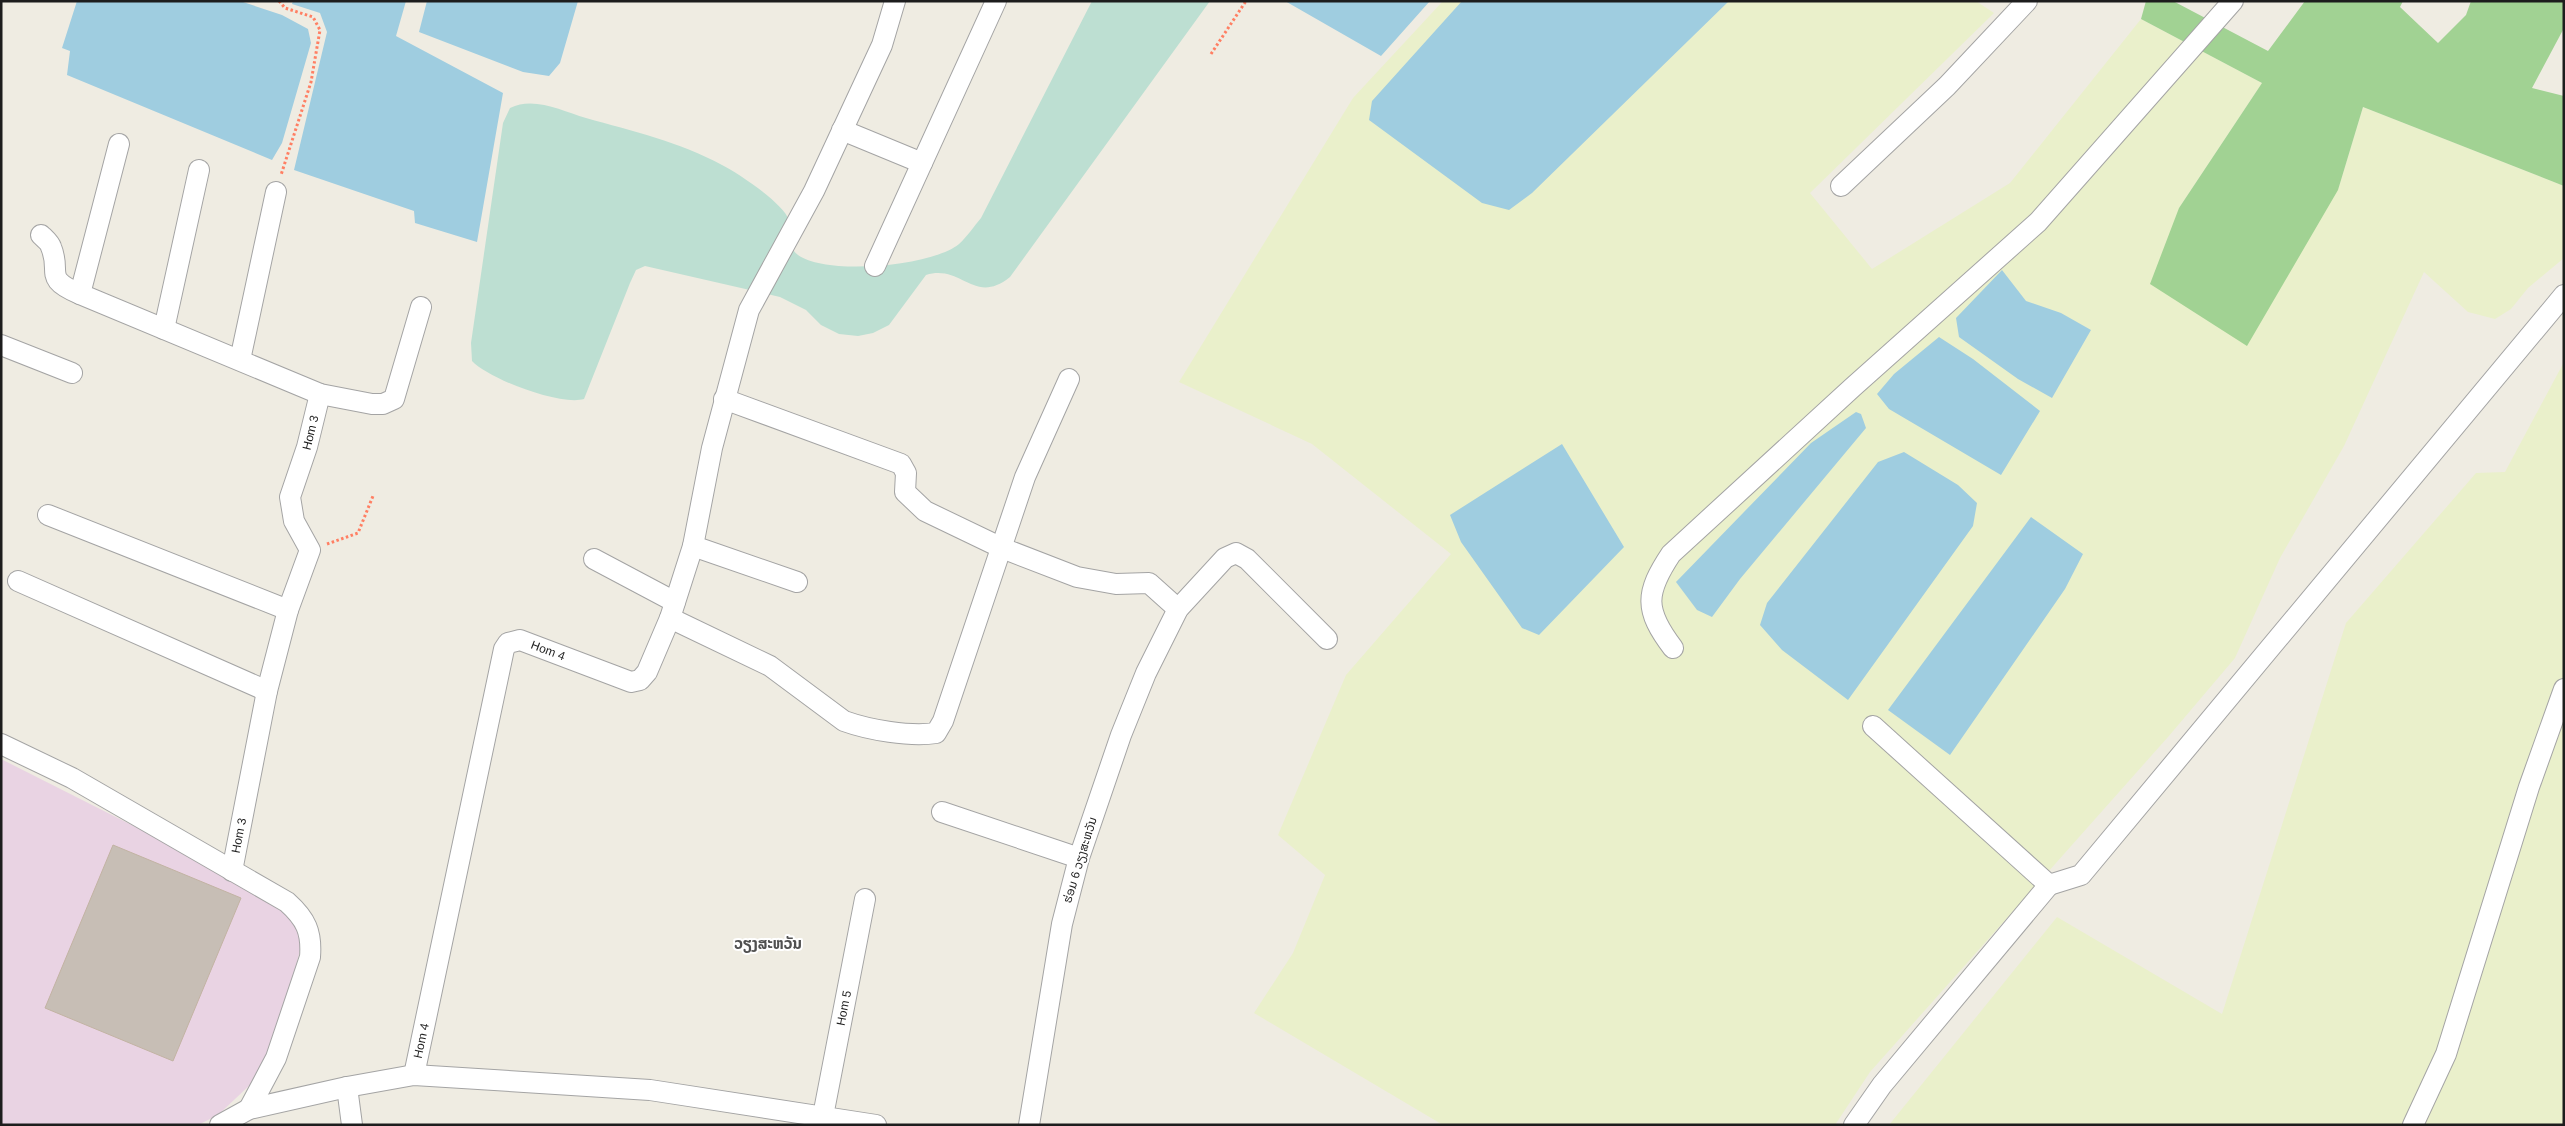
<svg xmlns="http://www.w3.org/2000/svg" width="2565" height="1126" font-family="Helvetica,'Noto Sans Lao',sans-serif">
<rect width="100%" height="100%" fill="#efece2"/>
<path fill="#e9d3e3" d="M1,759L310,915L267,1069L218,1115L198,1125H1Z"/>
<path fill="#eaf0cb" d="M1443,1H1976L1994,13L1810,193L1872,269L2010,183L2141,19L2262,83L2179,208L2338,190L2363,107L2564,186V258L2528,288L2511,309L2495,319L2468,312L2424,272L2344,446L2280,558L2235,658L2168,737L1870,1072L1835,1125H1443L1254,1013L1293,953L1325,875L1278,835L1346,675L1451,554L1312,444L1179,382L1353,98Z
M2564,362V1125H1889L2057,917L2222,1014L2346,623L2476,473L2505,472Z"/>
<path fill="#a1d293" d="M2146,1H2173L2268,51L2305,1H2403L2400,7L2438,43L2466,15L2471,1H2564V28L2532,88L2564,96V186L2363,107L2338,190L2247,346L2150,284L2179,208L2262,83L2141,19Z"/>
<path fill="#bddfd2" d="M1092,1H1210L1010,277C974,306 962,264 926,275L889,325L873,333L858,336L839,334L821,325L806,310L780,297L645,266L636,270L630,283L584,399C560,406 489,379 472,361L471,343L503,123L510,108C534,96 562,111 586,118C632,131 680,142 722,165C738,173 783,203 789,220C792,232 786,246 798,255C827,276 933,266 959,244C967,237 974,226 981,218Z"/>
<path fill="#9fcde0" d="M77,1H240L282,15L308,29L311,43L282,143L272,160L67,75L70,51L62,48Z
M293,1H406L396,36L503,93L477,242L415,223L414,211L294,170L327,32L320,13L292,4Z
M427,1H578L560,63L549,76L523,72L419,32Z
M1285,1H1430L1381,56Z
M1462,1H1729L1532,193L1509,210L1482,203L1369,120L1372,101Z
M2002,270L2026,301L2061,313L2091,330L2052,398L2018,379L1959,337L1956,318Z
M1939,337L1973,359L2040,411L2001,475L1889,409L1877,394L1894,374Z
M1856,412L1861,414L1866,428L1740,579L1712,617L1697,610L1676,582L1811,443Z
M1562,444L1624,547L1539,635L1522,628L1461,542L1450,515Z
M1904,452L1958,485L1977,503L1973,526L1848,700L1782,650L1760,625L1767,603L1878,462Z
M2031,517L2083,554L2065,589L1950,755L1888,710Z"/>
<path fill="#c7beb5" stroke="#c2b3a3" d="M113,845L241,898L173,1061L45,1008Z"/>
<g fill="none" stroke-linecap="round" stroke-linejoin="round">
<g stroke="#a4a4a4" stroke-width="22">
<g id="minor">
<path d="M842,130L922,163"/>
<path d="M119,144L80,294L320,394L372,404H383L394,399L421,307"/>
<path d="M1841,186L1947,86L2027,1"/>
<path d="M41,235C44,238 50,243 51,247C62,273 42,278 80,294"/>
<path d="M875,266L996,1"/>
<path d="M164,329L199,170"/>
<path d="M1,345L72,373"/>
<path d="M240,360L276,192"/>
<path d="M724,399L901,464L906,473L905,492L925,511L1002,548L1077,577L1116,584L1149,583L1178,609"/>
<path d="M48,515L288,610"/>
<path d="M693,546L797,582"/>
<path d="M594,559L675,602"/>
<path d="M18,581L267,691"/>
<path d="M670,618L770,666L844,721C869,730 910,737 936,733L943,721L1025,477L1069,379"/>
<path d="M1673,648C1644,610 1645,593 1671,554L1853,387L2038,222L2233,1"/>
<path d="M1873,726L2049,885L2081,875L2564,295"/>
<path d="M1,744L72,778L287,902C306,919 312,932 310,957L276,1058L249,1109"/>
<path d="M942,812L1079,858"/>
<path id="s1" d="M232,871L267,691L288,610L310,550L294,521L290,497L307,447L320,394"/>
<path id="s2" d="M414,1075L504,649L508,643L520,640L631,682L640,680L647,672L670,618L693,546L712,448L749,310L814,191L882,45L895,1"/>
<path d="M347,1087L352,1125"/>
<path id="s3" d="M823,1116L865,899"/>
<path d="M220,1125L249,1109L347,1087L414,1075L650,1090L876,1125"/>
<path d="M1029,1125L1062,924L1079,858L1121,735L1146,673L1178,609L1225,558L1236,553L1247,559L1327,639"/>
<path d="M1854,1125L1882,1085L2049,885"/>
<path d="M2413,1125L2446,1054L2529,787L2564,689"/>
</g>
</g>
<path stroke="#ff7f63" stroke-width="3" stroke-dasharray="2.5 2.5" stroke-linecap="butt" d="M279,1L285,8L313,17L320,30L311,82L281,175
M1211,54L1246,1
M327,544L358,533L373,496"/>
<use href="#minor" stroke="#fff" stroke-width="20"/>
</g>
<g text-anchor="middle" stroke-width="4" stroke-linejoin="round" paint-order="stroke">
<g font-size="12" fill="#1d1d1d" stroke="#fff">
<text dy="4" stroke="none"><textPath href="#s1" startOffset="456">Hom 3</textPath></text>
<text dy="4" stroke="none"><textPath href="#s2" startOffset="485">Hom 4</textPath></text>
<text dy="4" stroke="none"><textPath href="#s1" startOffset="36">Hom 3</textPath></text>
<text transform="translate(1080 860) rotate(-73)" y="4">ຮ່ອມ 6 ວຽງສະຫວັນ</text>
<text dy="4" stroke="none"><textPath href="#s3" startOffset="110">Hom 5</textPath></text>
<text dy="4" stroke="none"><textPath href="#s2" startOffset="35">Hom 4</textPath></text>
</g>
<g font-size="15" font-weight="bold" fill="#505050" stroke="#fff">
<text x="768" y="949">ວຽງສະຫວັນ</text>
</g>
</g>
<rect width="2565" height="1126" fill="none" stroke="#1d1d1d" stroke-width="5"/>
</svg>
